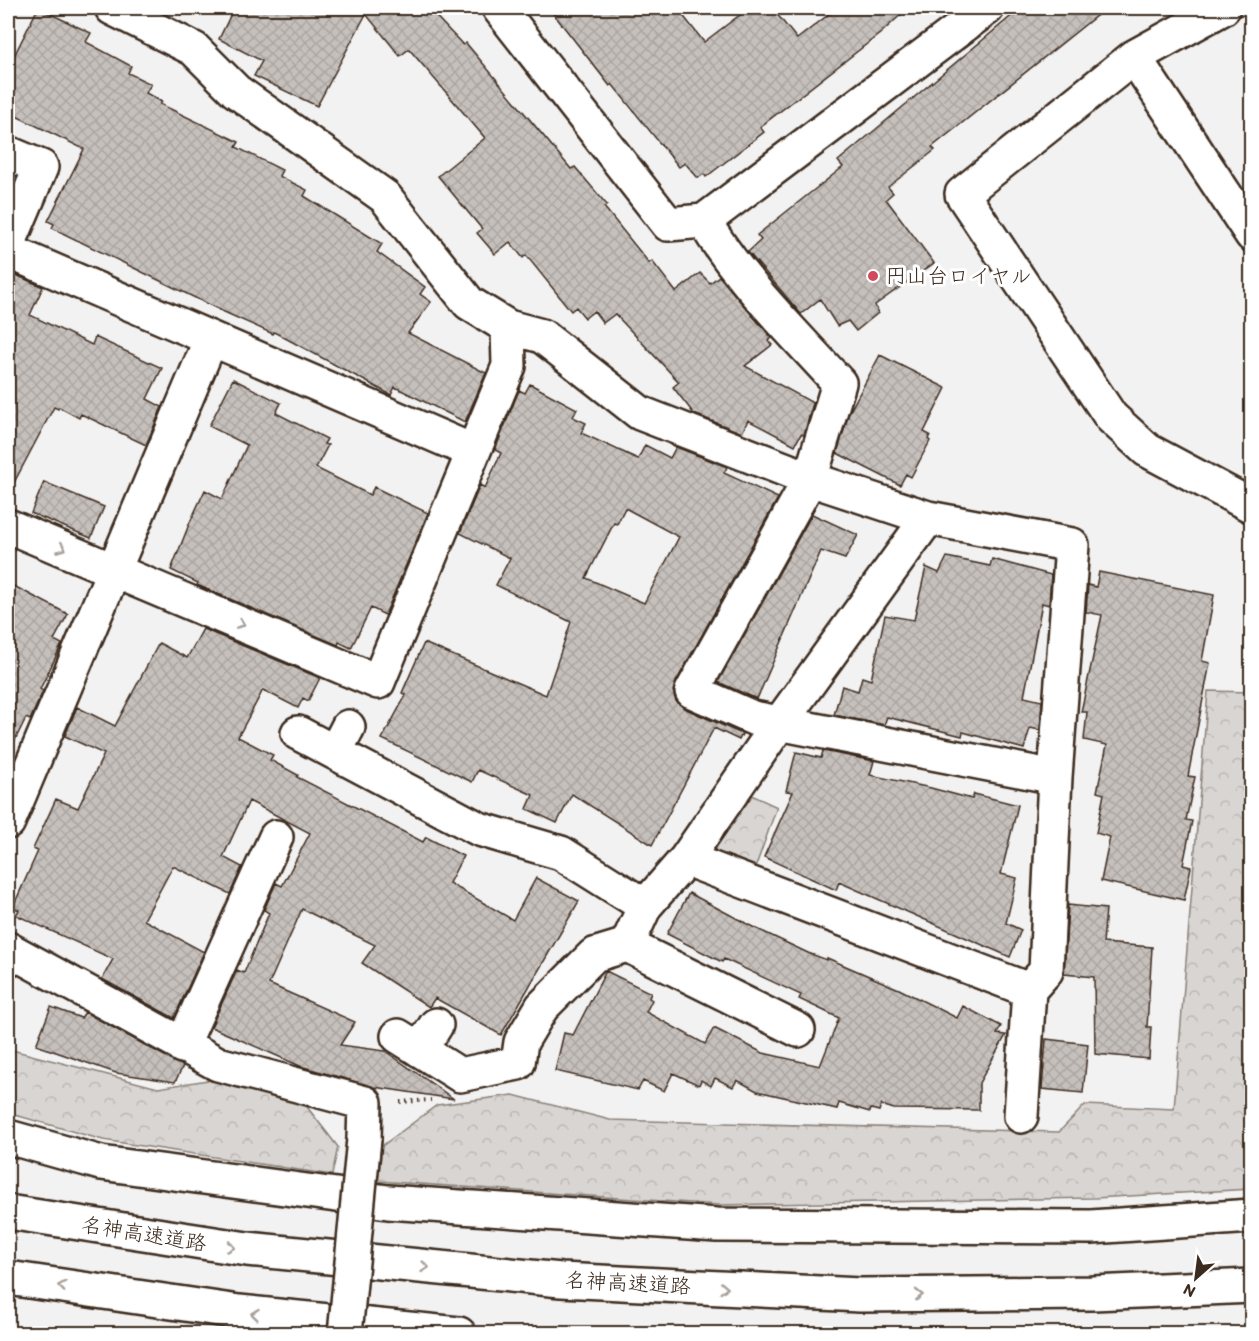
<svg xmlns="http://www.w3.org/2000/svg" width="1259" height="1341" font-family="Itim,'Klee One',sans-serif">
<defs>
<pattern id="forest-crowns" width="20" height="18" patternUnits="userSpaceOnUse" patternTransform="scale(1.5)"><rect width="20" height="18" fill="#d8d5d2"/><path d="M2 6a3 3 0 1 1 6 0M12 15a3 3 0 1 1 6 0" fill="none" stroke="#bab7b4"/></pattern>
<pattern id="building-cross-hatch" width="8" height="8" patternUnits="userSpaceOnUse" patternTransform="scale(1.5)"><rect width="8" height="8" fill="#c6c0bd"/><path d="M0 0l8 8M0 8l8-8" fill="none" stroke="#aba5a2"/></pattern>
</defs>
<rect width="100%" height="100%" fill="#f3f2f2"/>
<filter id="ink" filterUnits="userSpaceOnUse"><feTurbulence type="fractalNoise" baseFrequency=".0167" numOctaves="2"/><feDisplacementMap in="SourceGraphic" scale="12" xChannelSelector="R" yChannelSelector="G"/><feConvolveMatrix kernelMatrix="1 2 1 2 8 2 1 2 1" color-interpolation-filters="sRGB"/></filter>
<g filter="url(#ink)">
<path fill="url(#forest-crowns)" stroke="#8a8078" stroke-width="1.5" d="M1208,691L1251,692L1252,992L1246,1079L1251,1080V1189L1095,1198L719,1205L378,1181L382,1146L437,1105L513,1095L610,1120L1059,1132L1085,1105L1174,1109Z
M747,793L777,807L753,874L719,860L713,845Z
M8,1049L158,1088L208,1080L304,1103L338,1147L332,1175L103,1140L8,1113Z"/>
<path fill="url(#building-cross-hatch)" stroke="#3b2a1e" stroke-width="1.5" fill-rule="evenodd" d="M38,8L91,33L86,42L131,66L128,73L151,84L146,93L162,102L160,104L239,142L236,147L282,170L279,176L307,190L304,196L382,244L377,252L425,287L420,294L431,302L408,333L486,373L465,422L395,387L391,395L274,332L273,334L222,311L52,228L54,224L48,221L84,149L8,112V68Z
M234,8H428L463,45L466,43L571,169L575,167L607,205L604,207L649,263L652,261L676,292L700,273L710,283L719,276L772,338L768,341L772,345L745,366L813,403L804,435L801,434L795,445L748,420L742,433L694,414L673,387L679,382L615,314L603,323L594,311L585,318L576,307L571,311L526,255L523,258L510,242L495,254L477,233L482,229L438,176L485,138L409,49L400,56L366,14L317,106L254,76L262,61L219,39Z
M549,8H677L704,42L749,8H772L797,39L837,8H908L881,33L760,127L764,132L706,177L704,174L698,178L685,163L679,167L612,84L610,86Z
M1021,8H1106L932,147L935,150L888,187L893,193L886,199L934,263L875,305L878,313L856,331L848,321L837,326L820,299L801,314L748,252L761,240L757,235L843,167L838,161Z
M16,275L43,287L30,315L92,345L95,337L162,368L147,399L162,407L146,445L81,414L79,418L59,407L58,409L54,407L8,494V293Z
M880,355L946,388L924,432L930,435L928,439L930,441L911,477L906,474L900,485L837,453L849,413Z
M233,379L281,403L276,413L327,439L324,444L328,445L316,468L370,495L374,487L428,513L385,615L371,608L351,648L339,642L338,645L197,585L198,583L171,570L190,522L205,490L222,499L247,445L209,426Z
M530,384L577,409L573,417L586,423L581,433L638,459L645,445L670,458L676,447L727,467L724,473L778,498L676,682L673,691L676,701L684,708L742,734L739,740L714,728L652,845L572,794L557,823L527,809L533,795L478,770L472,782L382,739L406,695L402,693L424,643L546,695L571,622L496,585L510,558L460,533L480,485L485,488L501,453L495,450L519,390L525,393ZM625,508L679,537L644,603L586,578L614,523L617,524Z
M44,482L104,507L91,538L31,513Z
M812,514L858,535L845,559L821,551L757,699L718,682Z
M947,557L990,566L992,559L1051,575L1049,605L1042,603L1024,697L1042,701L1040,730L1030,728L1024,749L963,732L962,736L887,717L884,725L834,715L842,686L858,691L862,677L871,680L885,615L914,620L926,567L939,573Z
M1099,572L1214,595L1202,661L1210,663L1188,776L1195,777L1186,820L1192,821L1183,865L1191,867L1184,900L1101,881L1110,837L1096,833L1104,794L1097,792L1107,745L1084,740L1087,712H1081L1102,615L1086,612L1088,585L1096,587Z
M8,583L68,614L54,640L62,644L40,689L43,691L30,720L26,718L8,754Z
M203,629L320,678L308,701L303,698L298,708L263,690L238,737L273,755L270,760L298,775L297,777L423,842L426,837L463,856L449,883L513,920L536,878L579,901L501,1035L435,998L429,1007L362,963L375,945L302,909L269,984L355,1022L340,1045L385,1051L454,1099L374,1087L300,1066L211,1027L237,970L244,973L269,913L264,910L276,883L282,886L310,833L249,801L223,857L242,867L230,894L173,866L144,920L204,952L174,1018L102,979L113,959L16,915L19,910L13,907L38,851L33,849L56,799L78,808L104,754L65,736L77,707L115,726L159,643L187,658Z
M823,751L874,761L870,775L931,788L972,799L974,794L1018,805L1001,874L1017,878L1006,923L1021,930L1010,957L839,882L836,890L764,857L793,792L786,791L796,752L821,758Z
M689,893L753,927L808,953L827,960V958L899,989L957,1018L963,1006L1001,1026L997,1034L1006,1035L979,1083V1110L894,1109L881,1105L879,1111L871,1109L870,1112L839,1103L837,1109L757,1091L737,1080L733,1087L715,1078L711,1086L701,1080L699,1085L673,1073L664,1091L643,1081L638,1090L555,1071L564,1033L573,1035L606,971L651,993L649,998L652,1000L646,1012L705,1044L714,1028L763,1053L820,1066L839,1018L799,999L801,995L724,959L722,962L667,934Z
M1068,905L1106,909L1103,943L1152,947L1147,1027H1151L1149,1059L1095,1054L1094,977L1064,974Z
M51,1007L81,1018L85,1012L183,1066L175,1082L116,1073L36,1045Z
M1046,1039L1088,1044L1083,1093L1042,1089Z"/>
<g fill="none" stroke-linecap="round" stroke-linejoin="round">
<g stroke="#3b2a1e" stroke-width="38">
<path id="minor" d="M499,8L668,224L704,221L987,8
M1223,8L1134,57L962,194L1111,417L1147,450L1252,506
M1134,57L1252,235
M8,153L41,167L8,245
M704,221C740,281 793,332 839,383L810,479L692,691L753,718L1055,777
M8,251L472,451
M508,327L542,336L640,413L810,479L928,518L1072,545L1055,777L1046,971L1029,990L686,859
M8,526L378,682L509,366L508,327L469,303L385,197L236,91L194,49L112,8
M298,733L479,829L561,853L645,906
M335,752L348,727
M8,822L211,339
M627,945L798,1030
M8,949L218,1064L365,1103L364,1139
M398,1036L460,1075L518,1063L521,1042L542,1007L594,955L627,945L645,906L686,859L779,724L928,518
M182,1046L276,837
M420,1050L436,1025
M1021,1116L1029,990"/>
</g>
<g stroke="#3b2a1e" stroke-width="38">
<path id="tertiary" d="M8,1137L101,1163L388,1202L717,1225L1091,1227L1252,1216"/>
</g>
<g stroke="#3b2a1e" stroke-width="38">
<path id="motorway" d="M8,1212L247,1249L561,1280L860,1295L1093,1293L1252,1286
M8,1278L239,1312L459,1334"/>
</g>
<path stroke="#3b2a1e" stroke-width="4" stroke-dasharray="1.5 4.5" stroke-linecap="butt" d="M400,1102L431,1100"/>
<use href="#minor" stroke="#fff" stroke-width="33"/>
<use href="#tertiary" stroke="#fff" stroke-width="33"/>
<use href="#motorway" stroke="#fff" stroke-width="33"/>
<g stroke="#3b2a1e" stroke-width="38" stroke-linecap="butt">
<path id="minor-bridge" d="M345,1334L364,1139"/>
</g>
<use href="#minor-bridge" stroke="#fff" stroke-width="33"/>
</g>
<defs><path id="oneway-chevron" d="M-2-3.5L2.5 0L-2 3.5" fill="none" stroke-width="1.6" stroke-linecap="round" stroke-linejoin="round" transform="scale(1.5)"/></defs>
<g stroke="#a79f9a">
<use href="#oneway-chevron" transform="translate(62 548) rotate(22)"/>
<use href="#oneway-chevron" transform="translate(241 624) rotate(23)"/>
<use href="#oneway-chevron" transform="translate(231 1247) rotate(9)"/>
<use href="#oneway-chevron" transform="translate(425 1267) rotate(6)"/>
<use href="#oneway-chevron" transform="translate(62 1286) rotate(-172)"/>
<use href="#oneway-chevron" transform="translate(724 1288) rotate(3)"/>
<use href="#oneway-chevron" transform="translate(919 1295) rotate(-1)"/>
<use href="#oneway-chevron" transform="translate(255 1314) rotate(-174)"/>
</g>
</g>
<circle fill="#d1495b" stroke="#fff" stroke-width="2" cx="873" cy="276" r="6"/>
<g text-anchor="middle" stroke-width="6" stroke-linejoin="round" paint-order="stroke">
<g font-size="21" fill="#3b2a1e" stroke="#fff" text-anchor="start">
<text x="885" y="283">円山台ロイヤル</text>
</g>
<g font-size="21" fill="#3b2a1e" stroke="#fff">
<text transform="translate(144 1234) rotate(9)" y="7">名神高速道路</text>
<text transform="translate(628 1283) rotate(3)" y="7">名神高速道路</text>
</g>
</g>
<rect width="1259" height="1341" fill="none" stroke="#fff" stroke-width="30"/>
<rect x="15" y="15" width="1229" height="1311" fill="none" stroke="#3b2a1e" stroke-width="2" filter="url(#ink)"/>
<g transform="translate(1196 1278) rotate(208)" stroke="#ffffff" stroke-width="4.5" paint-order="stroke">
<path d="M0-4.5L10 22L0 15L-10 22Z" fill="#3b2a1e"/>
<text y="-9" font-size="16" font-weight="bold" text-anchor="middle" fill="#3b2a1e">N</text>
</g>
</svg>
